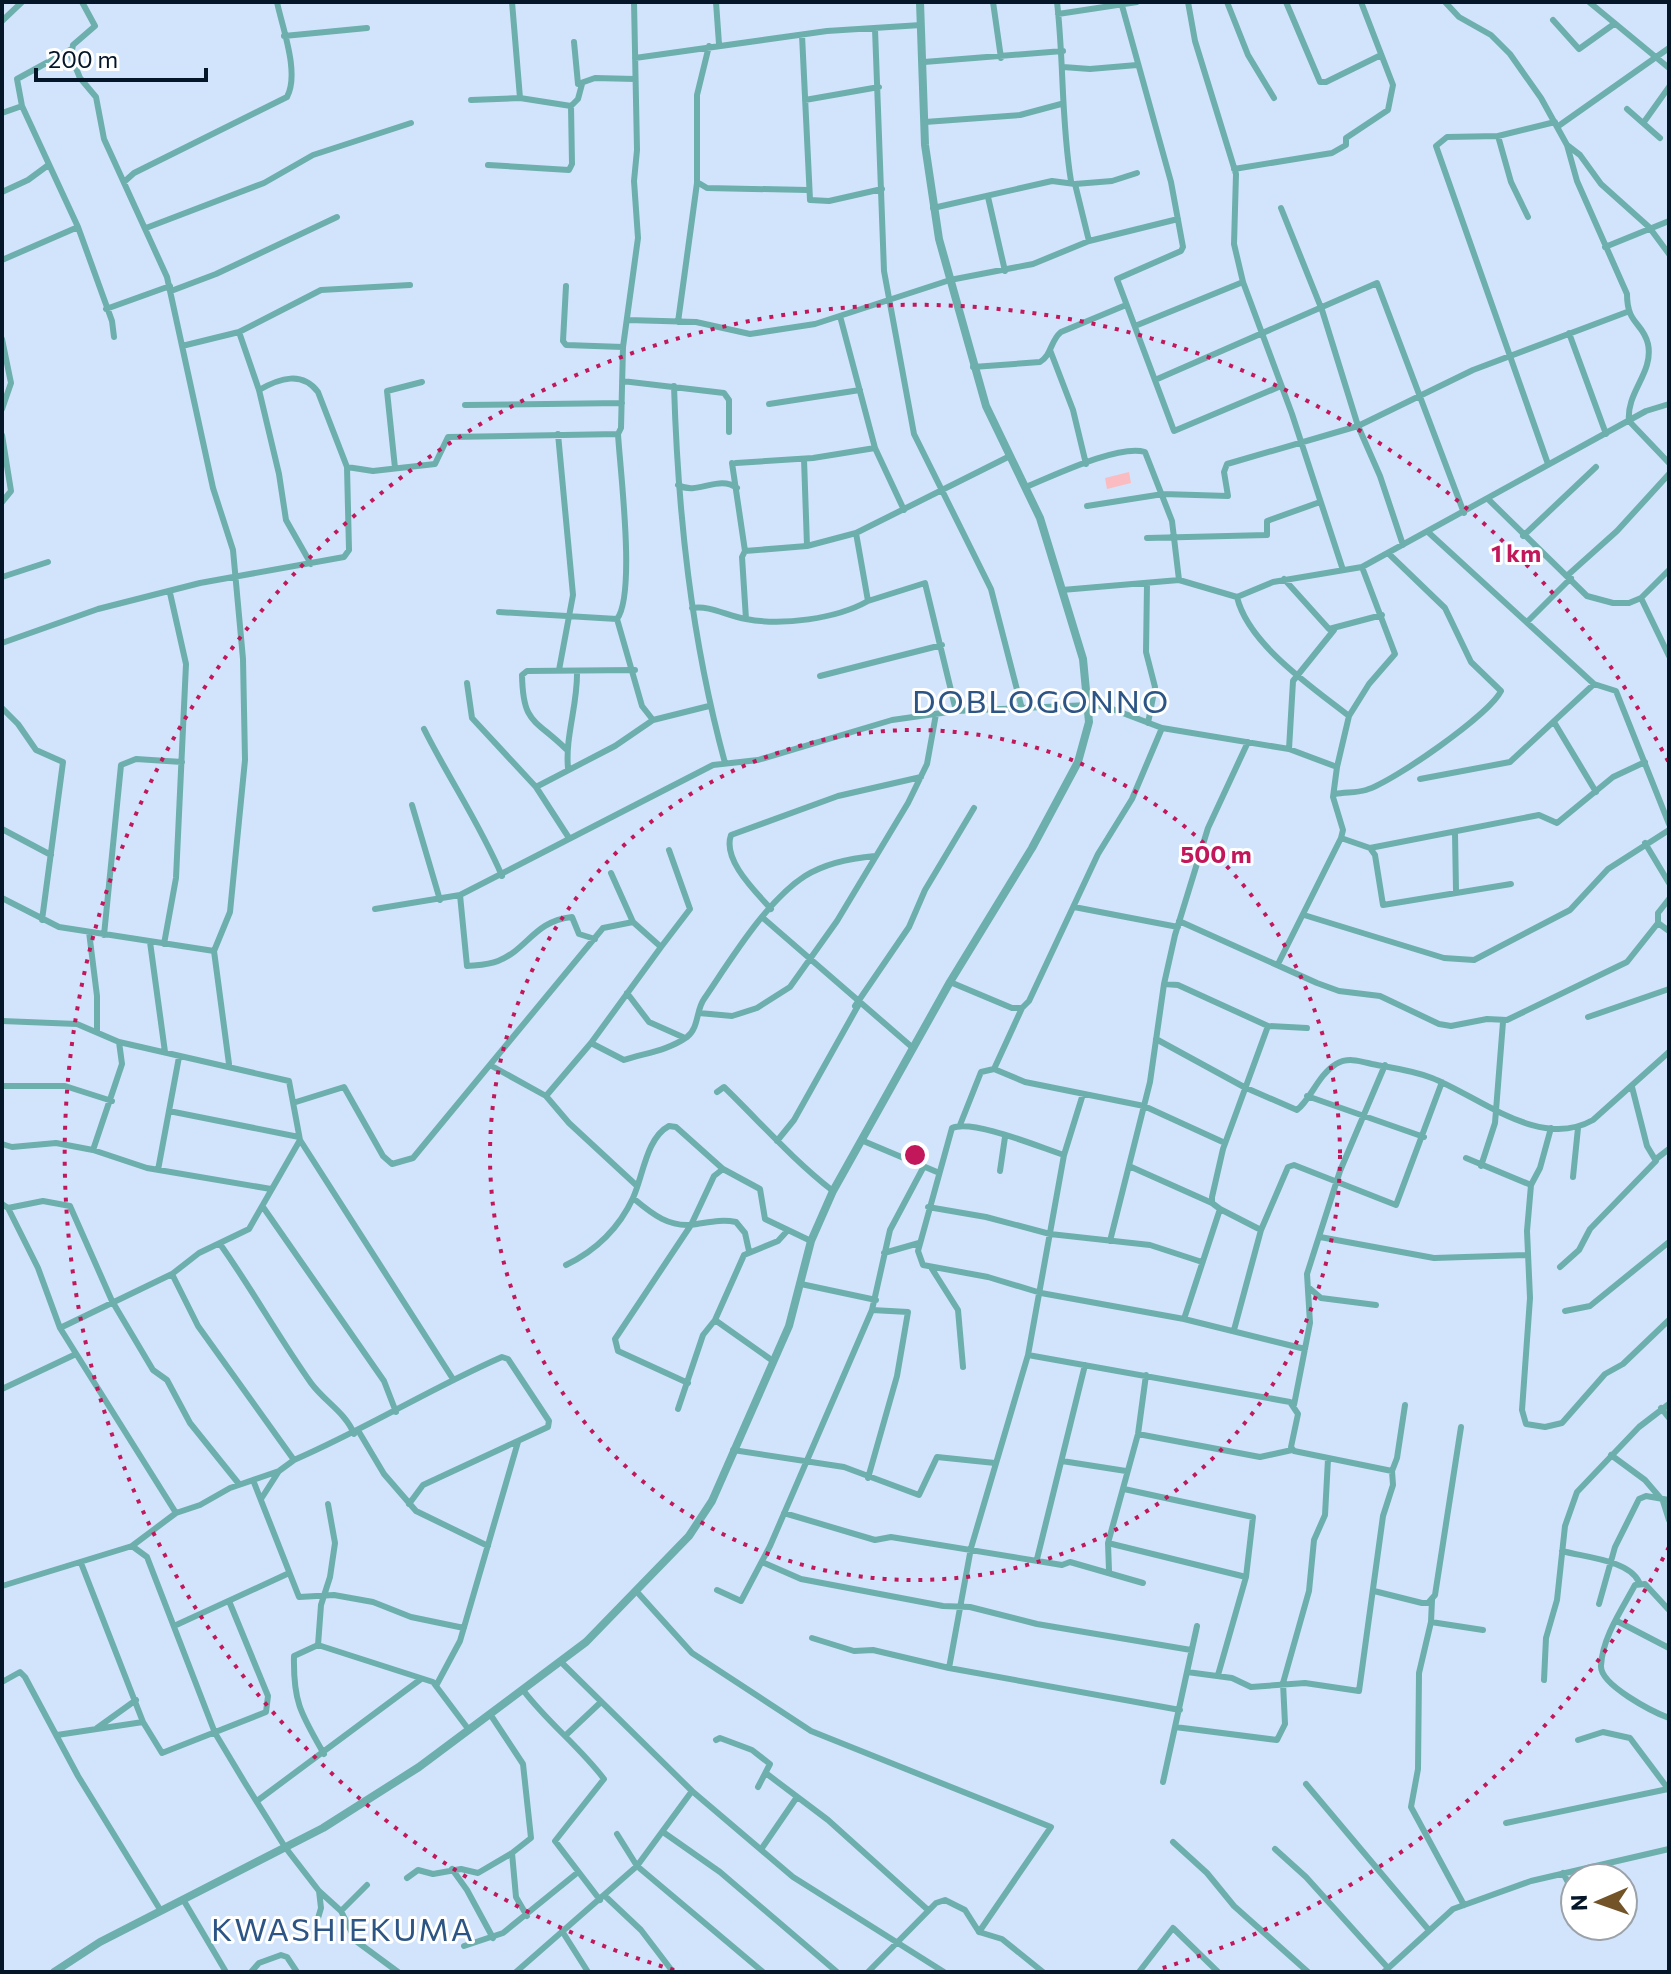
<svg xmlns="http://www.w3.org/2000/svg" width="1671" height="1974" font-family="Commissioner,sans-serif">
<rect width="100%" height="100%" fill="#d2e4fb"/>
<path fill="#fabcc0" d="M1129,472L1131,483L1107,489L1105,478Z"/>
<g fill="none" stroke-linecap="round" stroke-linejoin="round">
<path stroke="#6dafad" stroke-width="6" d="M82,2L95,26L73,45L71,56L80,78L96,97L104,139L167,277L213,488L233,550L243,659L245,760L230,912L214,951
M512,2L520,98L571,106L578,99L582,84
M716,2L719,44
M993,2L1001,58
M1057,2C1064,62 1061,121 1071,181
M1121,2L1171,182L1183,247L1181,251L1117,279L1174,431L1281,386
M1188,2L1195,41L1236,174L1234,244L1243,282L1292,414L1343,570
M1227,2L1248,55L1274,98
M1286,2L1320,82H1326L1379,56
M1445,2L1459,17L1491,35L1510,54L1541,98L1567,145L1577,181L1627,294C1627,325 1643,322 1648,344C1654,373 1626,392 1629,421L1669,463
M1589,2L1669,68
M1058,14L1137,2
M1553,20L1579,49L1614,24
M2,21L22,2
M875,29L884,271L914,434L991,589L1022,709
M802,35L810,200L829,201L882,189
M284,36L367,28
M574,42L578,84L595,78L635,79
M709,46L697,95V182L707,188L808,190
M70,50L17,79L22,106L78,227L112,321L114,337
M635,58L827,31L921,25
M924,62L1063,51
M1063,67L1090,69L1137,65
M471,100L520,98
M805,100L879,87
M1627,109L1660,138
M2,113L22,106
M925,122L1020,115L1061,104
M1644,122L1669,87
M1557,127L1669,48
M1498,136L1511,182L1528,217
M1567,145L1580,155L1601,184L1649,227L1669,254
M488,165L569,170L572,164L571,106
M1234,169L1332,153L1346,145V138L1388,110L1393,85L1361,2
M124,182L134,173L287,97C300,73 282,27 277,2
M1075,184L1112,181L1137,173
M2,192L28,180L47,166
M988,197L1005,271
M933,208L1052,181L1075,184L1089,241
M1281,208L1322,310L1358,426L1380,476L1403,545
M146,228L264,183L313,155L411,123
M1605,247L1669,221
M2,260L78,227
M566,286L563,341L566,345L623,347
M171,291L216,274L337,217
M106,309L170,286
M840,316L875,448L904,510
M628,320L696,322L750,334L815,324L950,280L1033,264L1089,241L1178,219
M678,322L697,183
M1135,326L1243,282
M239,332L259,390L279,474L286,520L311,564
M1569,333L1606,434
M2,339L11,383L2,409
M182,346L239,332L321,290L410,285
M1050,350L1073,410L1086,464
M973,367L1040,362C1052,355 1050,341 1061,332L1126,305
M1155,380L1377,283L1464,513
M622,381L724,393L729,400V432
M674,386C678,514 691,638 725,763
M769,404L860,390
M465,405L622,403
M558,434L573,595L559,670
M2,435L11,491L2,502
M804,459L807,546
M732,463L745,551
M736,463L813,458L875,448
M1548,464L1436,146L1447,137L1498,136L1555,122
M347,467L373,471L435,464L448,437L618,434
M395,468L387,391L422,382
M678,485C698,496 718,474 737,488
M1026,487C1053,476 1119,444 1145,452L1172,521L1179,580
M1488,499L1587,596L1613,603H1629L1641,598L1669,570
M1087,506L1163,494L1228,496L1224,472L1227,464L1358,426L1473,370L1627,312
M1428,532L1594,684L1616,691L1669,824
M1523,536L1596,467
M1147,538L1267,535V521L1320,502
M1569,574L1617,531L1669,474
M2,577L48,562
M1284,579L1329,629L1382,615
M1147,584L1146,652L1155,687L1148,723
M1062,590L1179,580L1237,597L1273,582L1362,567L1646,411L1669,404
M1237,597C1248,644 1312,687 1349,716
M1641,598L1669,656
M868,601L925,583L956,711
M692,608C710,605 727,616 746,619C782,626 836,619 868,601L856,533
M499,612L617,619L642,706L653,720L709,706
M617,619C636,594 620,470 618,434L621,428L623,347L638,238L634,181L637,150L634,2
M746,619L742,557L745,551L807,546L856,533L1010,456
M1528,621L1571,578
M2,643L98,609L200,583L344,557L349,550L347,467L318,392C302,371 280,378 259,390
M820,676L942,645
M467,683L472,718L536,787L569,838
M2,708L18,724L36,750L63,762L42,920
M1554,722L1596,792
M424,729C449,779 480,824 502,876
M566,749C534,718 523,724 522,675L527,671L635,670
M1289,749L1293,681L1334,630
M1337,767L1349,716L1369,684L1395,654L1362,567
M568,768C565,736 578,704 577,671
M1420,779L1510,762L1594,684
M536,787L615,746L653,720
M1335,794C1345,792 1356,793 1366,790C1393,782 1489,715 1501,691L1471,662L1445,608L1389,554
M412,805L440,900
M2,829L51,855
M1455,833L1456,891
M1645,843L1669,883
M1370,848L1539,815L1557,823L1613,777L1645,762
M611,873L633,922
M460,895L467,966C477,965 489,965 498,961C528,949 534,921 572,917L579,934L595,939
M2,898L59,927L214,951L229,1064
M1074,907L1178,927
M375,909L460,895L713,765L758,760L892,720L956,711L1089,705L1107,707L1162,728L1289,749L1337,767L1333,797L1343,830L1341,838L1370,848L1375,855L1383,905L1511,884
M771,909C756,892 722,860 731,835L838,796L921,777
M1304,915L1444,958L1474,960L1570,910L1608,869L1669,830
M763,918L913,1048
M1179,921L1317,983L1339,991L1380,996L1439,1024L1451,1026L1487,1019L1507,1020L1627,962L1658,923V913L1669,899
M1658,923L1669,931
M89,932L97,996V1032
M104,935L121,765L136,759L182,762
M150,942L165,1052
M164,944L176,878L186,664L170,593
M661,947L690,909L669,850
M1278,964L1341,838
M950,982L1012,1008H1022L1029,1001L1098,854L1132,799L1162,728
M1164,984L1178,985L1268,1026L1307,1028
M627,993L649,1022L685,1038
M855,1006L909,927L925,890L974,808
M699,1013L732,1016L757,1008L790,987L837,921L908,803L927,764L936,714
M1588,1017L1669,989
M2,1021L77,1024L119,1042L289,1081L300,1140L453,1379
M1156,1039L1244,1087L1297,1110C1311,1099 1318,1075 1336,1064C1348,1057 1360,1061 1372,1064C1392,1068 1412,1070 1432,1078C1480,1097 1540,1150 1593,1120L1669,1052
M591,1043L624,1060C645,1053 667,1051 687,1037C699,1028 696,1010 704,999C730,961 766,901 805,876C826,863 852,858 875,856
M490,1065L546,1096L569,1123L636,1185
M994,1069L1022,1008
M2,1086H65L112,1101
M717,1092L724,1087C760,1122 793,1160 833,1191
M1307,1096L1424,1137
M296,1102L344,1087L383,1156L392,1164L413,1158L603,928L633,922L661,947L591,1043L546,1096
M169,1111L299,1137
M960,1125L981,1072L994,1069L1025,1082L1144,1106L1225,1143
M861,1140L937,1172
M777,1141L794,1120L859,1004
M2,1144L12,1147L56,1143L93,1150L147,1168L271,1189
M93,1150L122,1064L119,1042
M1064,1155C1039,1147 973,1119 952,1128L918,1251L923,1265L988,1277L1041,1293L1184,1319L1305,1349
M1466,1158L1531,1185L1540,1168L1551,1128
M1656,1159L1669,1149
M1129,1166L1212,1203
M1481,1166L1495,1123L1503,1022
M158,1170L179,1057
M1000,1171L1005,1137
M1573,1177L1578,1128
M1531,1185L1527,1231L1530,1298L1522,1410L1526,1424L1545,1427L1562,1423L1605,1374L1623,1364L1669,1320
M633,1198C652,1214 670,1229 697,1224C710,1222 722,1219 736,1222L745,1233L749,1251
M2,1204L8,1208L43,1201L70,1206L112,1301L153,1370L167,1380L190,1423L239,1484
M263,1207L384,1381L396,1412
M928,1207L986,1217L1050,1234L1150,1245L1202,1262
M8,1208L38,1268L60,1328L176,1513
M1220,1209L1261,1230
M1320,1237L1434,1258L1528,1255
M1110,1241L1150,1082L1164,984L1175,935L1208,828L1248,742
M220,1244C252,1289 279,1338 311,1383C324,1401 346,1413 354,1434
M884,1253L919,1243
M566,1265C595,1251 619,1228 633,1198C643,1177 646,1138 669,1126L676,1127L723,1169L760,1189L765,1219L811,1241
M1560,1267L1579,1250L1590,1229L1656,1161L1647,1146L1632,1087
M932,1269L958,1310L963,1367
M172,1274L198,1326L294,1460
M801,1284L876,1300
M1308,1287L1321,1298L1376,1305
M1565,1311L1590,1306L1669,1242
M1184,1319L1220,1209L1212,1203V1197L1223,1149L1268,1026
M715,1320L773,1361
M60,1328L172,1274L199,1253L249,1229L300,1140
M1234,1330L1261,1230L1288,1167L1294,1165L1396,1205L1442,1082
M1028,1355L1290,1402L1298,1414L1291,1447L1294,1451L1392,1471
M688,1383L618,1351L615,1339L691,1225L714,1176L723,1169
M2,1389L76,1354
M1294,1405L1310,1323L1307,1274L1340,1171L1385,1065
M1661,1408L1669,1418
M678,1409L703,1335L715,1320L744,1255L778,1241L788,1230
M359,1432L384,1474L416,1511L488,1546
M1138,1434L1260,1457L1292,1450
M733,1450L844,1467L919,1495L937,1457L995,1463
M1611,1455L1645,1480L1663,1501L1669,1520
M1062,1461L1126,1471
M868,1478L897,1376L908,1312L872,1310
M253,1480L299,1597L334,1595L373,1602L411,1617L464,1628
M1124,1489L1253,1517L1246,1577
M261,1499L279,1471
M328,1504L335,1543L330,1577L321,1605L318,1645L433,1682L469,1730
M784,1513L875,1540L891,1537L1062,1565L1070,1562L1143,1583
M1108,1543L1246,1577L1218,1675
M132,1546L147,1557L215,1733L245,1783L285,1847L319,1891L341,1911L356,1941L398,1972
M1562,1551C1584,1557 1629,1560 1639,1582
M1037,1559L1085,1365
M762,1562L801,1579L943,1606L970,1607L1037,1624L1191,1650
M81,1563L143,1722L162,1753L266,1712L268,1696L229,1601
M1109,1571L1108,1543L1138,1434L1146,1375
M2,1586L132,1546L176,1513L200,1505L230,1488L279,1471L294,1460C366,1429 431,1388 502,1357L508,1359L549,1421L548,1427L423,1485L409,1504
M717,1590L741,1601L770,1546L872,1310L890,1230L923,1168
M1374,1591L1422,1603H1428L1435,1595L1461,1427
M638,1593L692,1653L811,1731L1051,1827L979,1932
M1432,1600L1431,1622L1419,1673L1418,1769L1411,1807L1464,1905
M1599,1604L1615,1547L1639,1499L1646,1496L1669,1500
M1669,1610L1645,1584L1635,1585C1622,1609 1602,1638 1601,1666C1600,1685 1653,1712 1669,1718
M1617,1621L1669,1648
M1431,1622L1483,1630
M174,1626L287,1574
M812,1638L854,1651L873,1650L949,1668L971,1548L1028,1355L1064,1155L1083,1094
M318,1645L294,1656C293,1702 301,1714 324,1754
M561,1662L692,1791L793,1877L944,1972
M949,1668L1180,1710
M1187,1672L1232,1678L1251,1687L1305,1683L1359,1691L1383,1516L1393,1485L1392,1471L1397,1458L1405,1405
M1544,1680L1546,1638L1557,1600L1565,1526L1577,1492L1639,1427L1669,1404
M2,1682L20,1672L25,1677L78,1776L161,1911
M437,1684L460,1641L518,1442
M523,1690C548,1723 579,1746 604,1779L555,1841L600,1900
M490,1714L523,1764L531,1838L512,1853L516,1897L527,1916
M1175,1727L1277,1740L1285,1724L1283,1683L1309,1591L1314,1540L1325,1515L1328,1459
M97,1728L136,1700
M57,1735L143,1722
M566,1735L601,1702
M716,1740L720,1738L752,1750L770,1764L758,1787
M1578,1740L1603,1732L1630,1738L1669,1790
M767,1774L828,1820L928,1910
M1163,1782L1197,1626
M1306,1784L1428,1929
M257,1801L421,1679
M1506,1823L1668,1789
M663,1832L720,1872L837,1972
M617,1834L637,1866L763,1972
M1173,1842L1207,1873L1234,1906L1308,1972
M762,1848L797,1797
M1275,1849L1306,1877L1388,1968
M452,1869L467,1890L493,1938
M1563,1873L1575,1895
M407,1878L418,1870L433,1874L461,1869L478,1873L512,1853
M605,1896L641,1930L673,1972
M184,1901L226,1972
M341,1911L367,1885
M316,1925L321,1908L319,1891
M562,1931L588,1972
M464,1946L503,1933L577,1873
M251,1972L259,1963L281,1955L287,1957L297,1972
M516,1972L637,1866L692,1791
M868,1972L936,1903L945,1900L965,1910L979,1932L1002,1939L1043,1972
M1139,1972L1173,1928L1218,1972
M1384,1972L1453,1909L1531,1881L1669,1849"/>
<path stroke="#6dafad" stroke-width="8" d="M54,1972L100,1942L323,1828L419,1767L586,1642L689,1536L712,1501L789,1326L811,1241L833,1191L950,982L1032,848L1078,762L1089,722L1083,659L1040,518L986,406L939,239L925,145L920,2"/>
</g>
<g fill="none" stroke="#c2185b" stroke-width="4" stroke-dasharray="4 8">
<circle cx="915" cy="1155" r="425"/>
<path d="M1669 1547A850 850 0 0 1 1156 1970M674 1970A850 850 0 1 1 1669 763"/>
</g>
<g text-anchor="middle" stroke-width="6" stroke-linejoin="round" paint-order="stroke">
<g font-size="32" letter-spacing="2" fill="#2c5585" stroke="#fff">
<text x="1041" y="713">DOBLOGONNO</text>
<text x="343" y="1941">KWASHIEKUMA</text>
</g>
</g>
<circle cx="915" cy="1155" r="12" fill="#c2185b" stroke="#fff" stroke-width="4"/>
<g font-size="24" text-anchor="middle" font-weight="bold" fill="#c2185b" stroke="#fff" stroke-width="6" stroke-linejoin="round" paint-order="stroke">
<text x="1516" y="562">1 km</text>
<text x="1216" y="863">500 m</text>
</g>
<rect width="1671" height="1974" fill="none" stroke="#051629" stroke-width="8"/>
<g transform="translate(1599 1902) rotate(268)"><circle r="38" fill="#ffffff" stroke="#9ba2a9" stroke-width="2"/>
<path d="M0-6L14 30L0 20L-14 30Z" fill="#735429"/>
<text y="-12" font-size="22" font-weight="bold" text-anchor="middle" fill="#051629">N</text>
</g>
<path d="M36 68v12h170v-12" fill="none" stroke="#051629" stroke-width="4"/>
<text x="48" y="68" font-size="24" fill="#051629" stroke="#ffffff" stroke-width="6" paint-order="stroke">200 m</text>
</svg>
